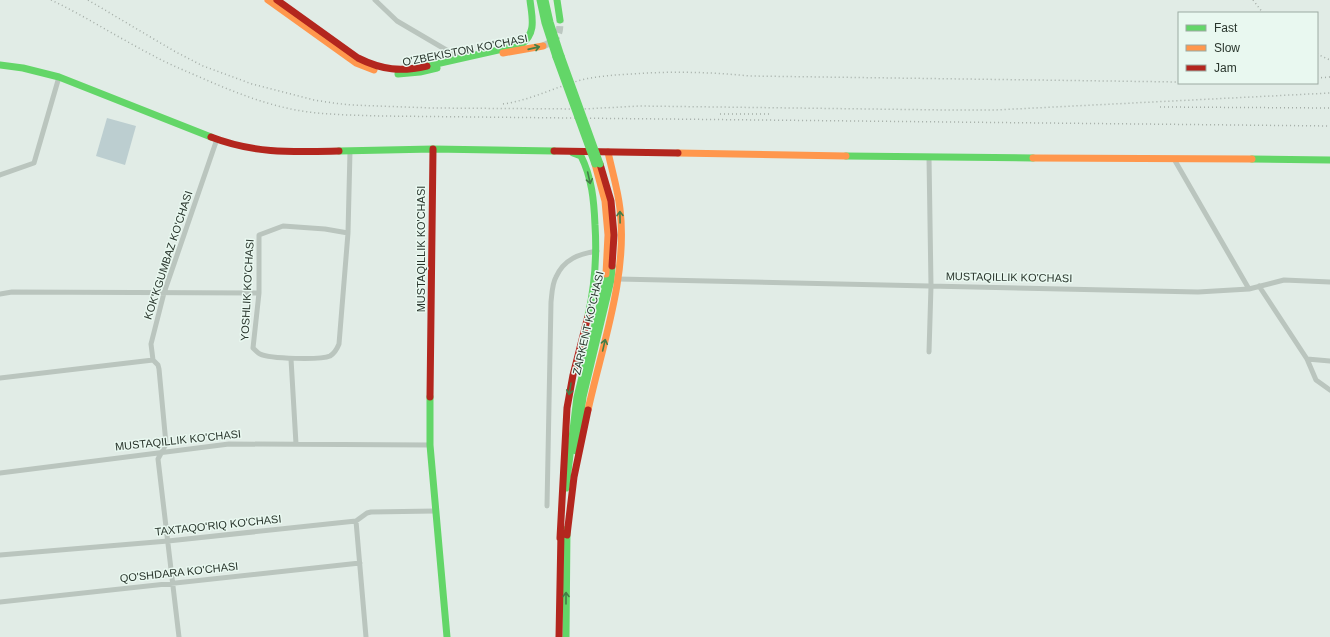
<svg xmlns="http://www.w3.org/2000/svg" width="1330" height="637" font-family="Helvetica,sans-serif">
<rect width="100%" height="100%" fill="#e1ece6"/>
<path fill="#bcced0" d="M107,118L136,126L125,165L96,156Z"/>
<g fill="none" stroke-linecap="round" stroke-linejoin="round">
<path stroke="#bcc7c1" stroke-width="7" stroke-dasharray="7 3.5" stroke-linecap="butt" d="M543,46C558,39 560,36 560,20"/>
<path stroke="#bac5be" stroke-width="5" d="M375,0L397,21L460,58
M0,175L34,163L59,77
M283,226L325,229L348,233L339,344C337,349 335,353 330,356C321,360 270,359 260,354C258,353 255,350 253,348L259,293V235Z
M348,233L350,151
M618,279L1198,292L1249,289L1174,159
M1259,286L1307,359L1316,380L1330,390
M1249,289L1284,280L1330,282
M0,294L12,292L259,293
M929,352L931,286L929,157
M291,359L296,444
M1307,359L1330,361
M0,378L153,360
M0,473L229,444L430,445
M547,506L551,302C552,294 552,284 556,277C564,259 579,254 597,251
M356,521L366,637
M0,555L168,541L356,521L367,513L371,512L435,511
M0,602L360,563
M179,637L158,459L166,444L159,369L158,365L153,360L151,344L164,293L217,139"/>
<path stroke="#63d668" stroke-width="7" d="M540,0L545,23L556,57
M545,0L550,22L561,56
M557,0L560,20
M0,65L23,68L59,77L211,137
M427,66L521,45C537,32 532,18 530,0
M398,74L420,72L437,68
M339,151L433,149L554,151
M573,153L581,156C592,178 594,201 595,225C597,256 595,285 588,316
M846,156L1033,158
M1252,159L1330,160
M430,397V445L447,637
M576,451L583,397L611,280L612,266
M566,488L577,397L606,280V274
M566,637L567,529"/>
<path stroke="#ff974d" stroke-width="7" d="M268,0L356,63L374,70
M503,53L543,46
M678,153L846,156
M1033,158L1252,159
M595,164L605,201L608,235L606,274
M588,410C602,346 628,275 620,209C618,190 612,171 608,152"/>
<path stroke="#b3261e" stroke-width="7" d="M277,0L358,58C382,70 401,72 427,66
M211,137C255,154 293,152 339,151
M554,151L678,153
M600,164L611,201L614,235L612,266
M430,397L433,149
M567,535L574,477L588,410
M560,538L567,408L573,375L588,316
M559,637L561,532"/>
<path stroke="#a4ada7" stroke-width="1.5" stroke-dasharray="1 3" stroke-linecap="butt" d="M51,0C85,16 117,37 152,55C168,64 186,71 204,79C234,92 264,104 296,110C323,115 352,115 380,116L1330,126
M88,0L174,51L203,66L252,84L314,100L333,103L351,105L432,108L583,109L640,106L947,110H995L1330,93
M1253,0L1263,13
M1317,54L1330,60
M1317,78L1330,77
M1236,83H1265
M503,104C532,100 557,86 585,79C600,76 615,75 631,74C671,71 710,72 750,76L1179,82
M1160,107L1330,108
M720,114H772"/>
<path stroke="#63d668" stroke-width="7" d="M561,56L600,164
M556,57L595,164"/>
</g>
<defs><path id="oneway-shaft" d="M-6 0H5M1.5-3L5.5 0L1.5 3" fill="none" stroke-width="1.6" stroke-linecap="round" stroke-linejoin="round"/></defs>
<g stroke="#437d47">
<use href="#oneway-shaft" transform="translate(534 48) rotate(-13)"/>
<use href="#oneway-shaft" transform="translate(589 178) rotate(77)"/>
<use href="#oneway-shaft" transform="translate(620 217) rotate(-91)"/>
<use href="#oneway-shaft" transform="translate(604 345) rotate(-77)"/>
<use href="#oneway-shaft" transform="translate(570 389) rotate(100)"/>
<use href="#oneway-shaft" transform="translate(566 598) rotate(-90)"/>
</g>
<g text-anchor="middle" stroke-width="3" stroke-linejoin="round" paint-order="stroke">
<g font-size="11" fill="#29352c" stroke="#e9f8f0">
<text transform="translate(465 50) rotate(-11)" y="4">O'ZBEKISTON KO'CHASI</text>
<text transform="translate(421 249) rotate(-90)" y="4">MUSTAQILLIK KO'CHASI</text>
<text transform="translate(168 255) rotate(-72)" y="4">KOK'KGUMBAZ KO'CHASI</text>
<text transform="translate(1009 277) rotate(1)" y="4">MUSTAQILLIK KO'CHASI</text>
<text transform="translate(247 290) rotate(-87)" y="4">YOSHLIK KO'CHASI</text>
<text transform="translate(588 323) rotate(-77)" y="4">ZARKENT KO'CHASI</text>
<text transform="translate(178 440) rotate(-6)" y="4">MUSTAQILLIK KO'CHASI</text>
<text transform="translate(218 525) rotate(-6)" y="4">TAXTAQO'RIQ KO'CHASI</text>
<text transform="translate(179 572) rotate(-6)" y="4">QO'SHDARA KO'CHASI</text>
</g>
</g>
<rect x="1178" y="12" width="140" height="72" fill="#e9f8f0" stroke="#9caaa2"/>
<rect x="1186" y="25" width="20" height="6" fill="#63d668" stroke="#9caaa2"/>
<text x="1214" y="32" font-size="12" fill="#29352c">Fast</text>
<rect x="1186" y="45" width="20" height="6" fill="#ff974d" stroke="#9caaa2"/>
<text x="1214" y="52" font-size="12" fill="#29352c">Slow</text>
<rect x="1186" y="65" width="20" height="6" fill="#b3261e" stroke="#9caaa2"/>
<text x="1214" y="72" font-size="12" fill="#29352c">Jam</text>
</svg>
